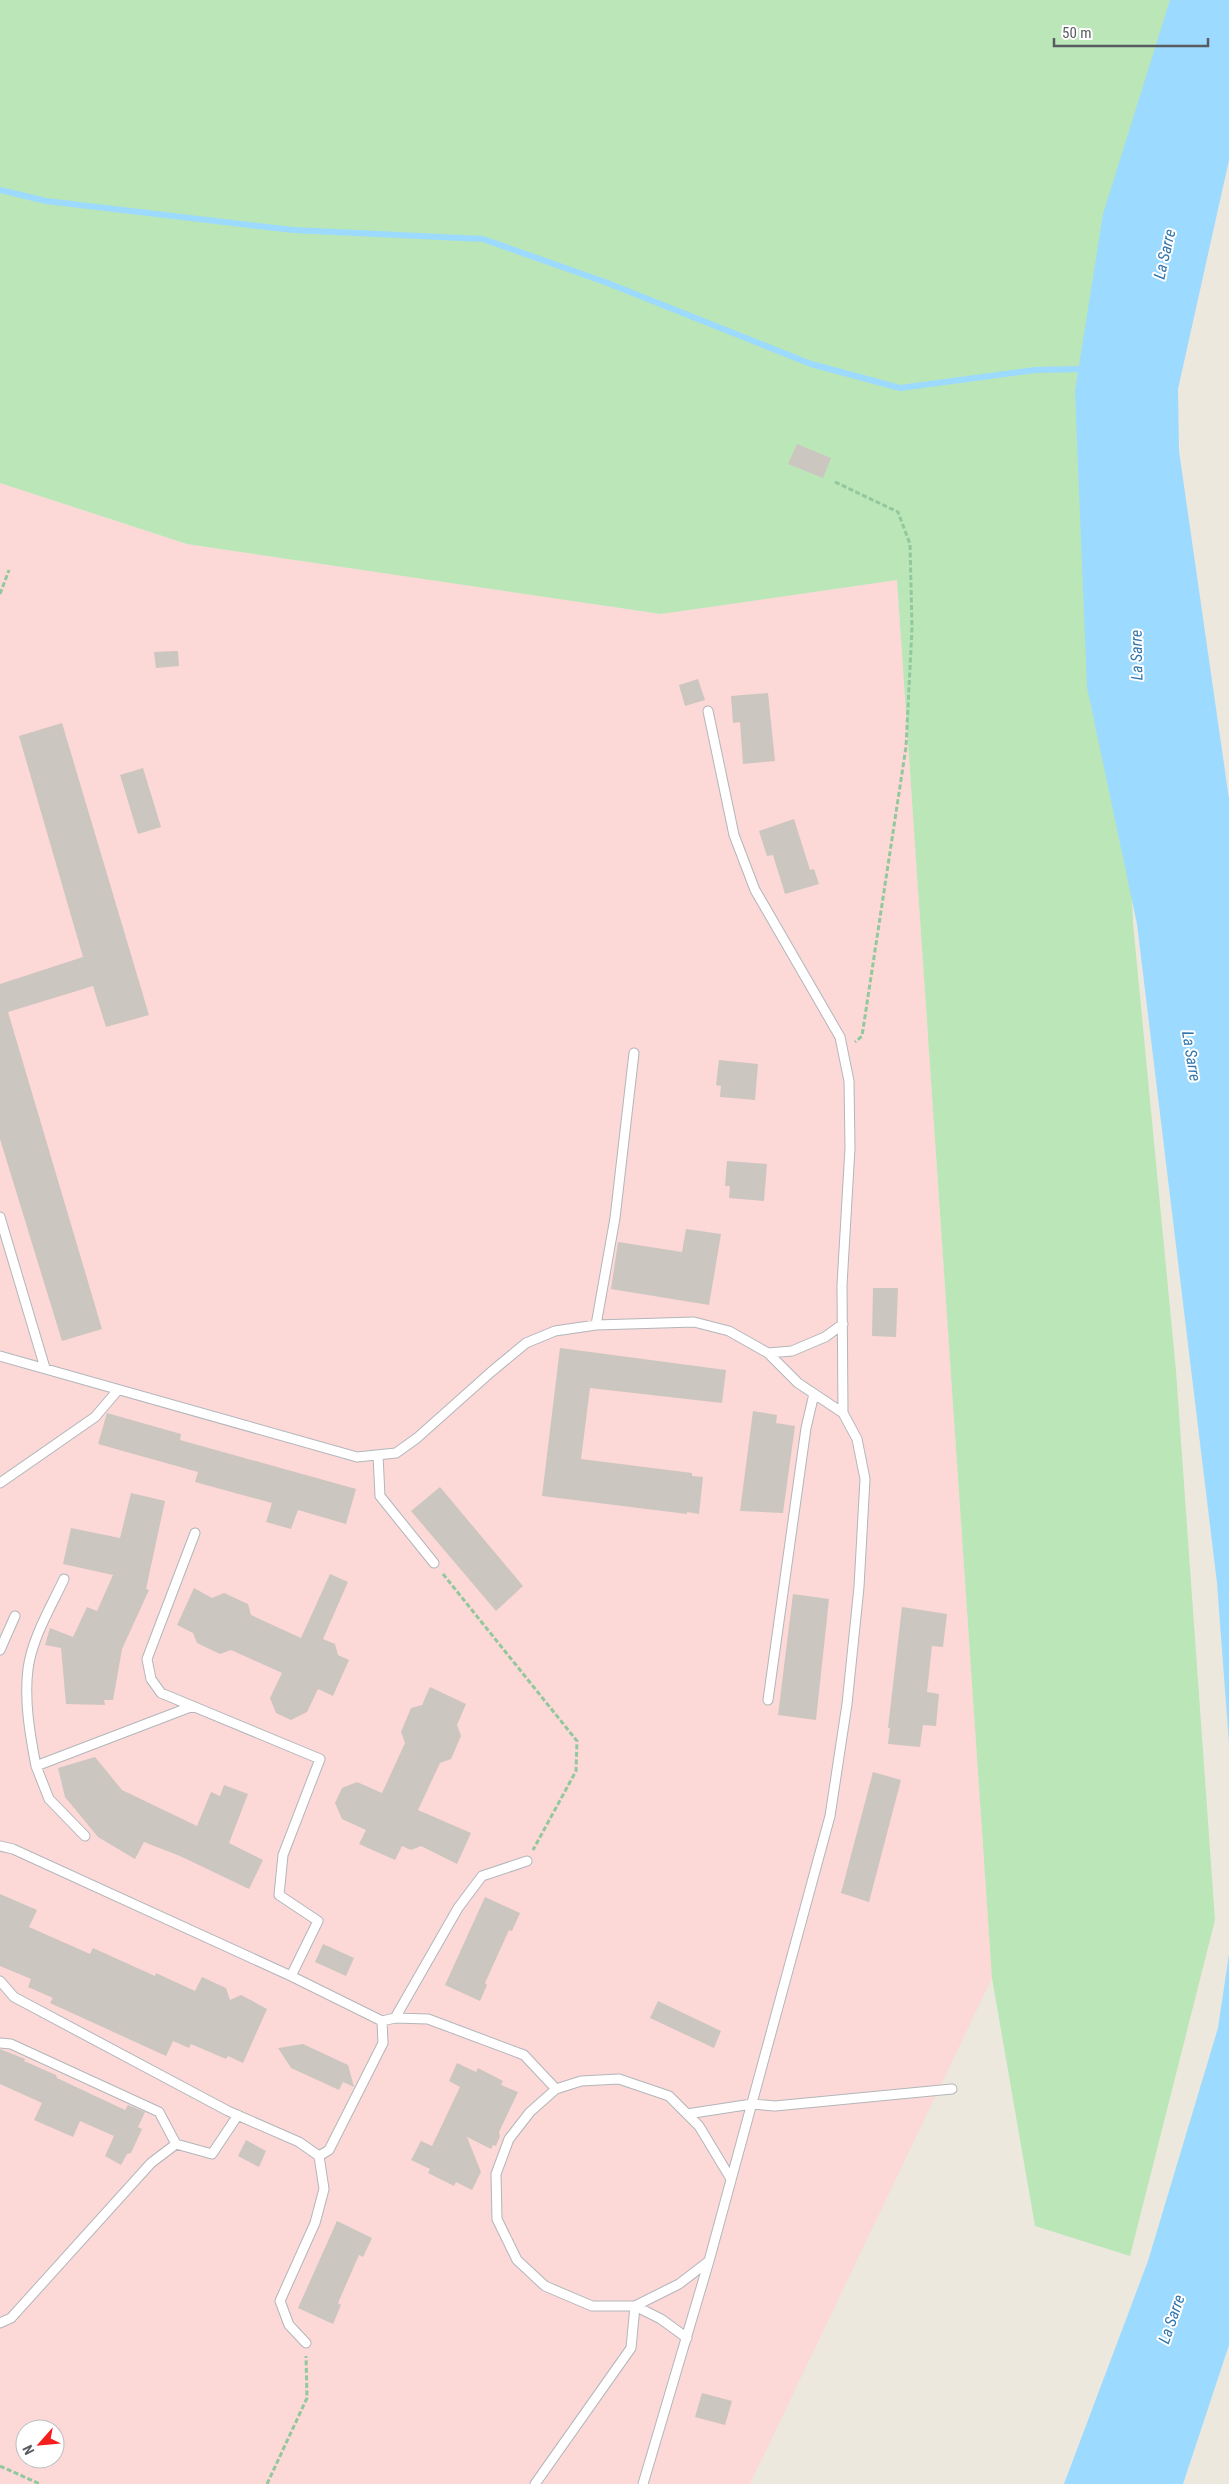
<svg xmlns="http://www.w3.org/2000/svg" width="1229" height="2484" font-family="'Roboto Condensed',sans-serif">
<rect width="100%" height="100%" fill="#ece8de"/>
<path fill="#fcd8d7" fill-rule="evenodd" d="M0,483L187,544L661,614L897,580L992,1978L750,2484H0ZM25,2429H55V2459H25Z"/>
<path fill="#bbe6b8" d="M0,0H1182L1108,233L1133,923L1176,1371L1215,1920L1130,2256L1035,2226L992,1978L897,580L661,614L187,544L0,483Z"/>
<path fill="#9cdaff" d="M1170,0H1229V160L1178,389L1179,451L1229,799V1743L1217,1583L1137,924L1087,687L1075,391L1103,214Z
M1229,1954V2345L1183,2484H1064L1148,2261L1218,2028Z"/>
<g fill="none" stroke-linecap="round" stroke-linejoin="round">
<path stroke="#9cdaff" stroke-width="6" d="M0,190L46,201L293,230L483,239L605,282L811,364L900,388L1035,370L1086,369"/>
</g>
<path fill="#ccc6c0" d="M797,444L831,458L823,478L788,464Z
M178,651L179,666L156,668L154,652Z
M698,679L705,700L685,706L679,685Z
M768,693L775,761L743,764L740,722L733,723L731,696Z
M62,723L149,1015L106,1027L93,986L8,1012L102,1329L62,1341L0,1139V984L83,957L19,736Z
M143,768L161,827L138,834L120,775Z
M794,819L810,870L814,869L819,884L785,894L773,855L767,856L759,831Z
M719,1060L758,1064L755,1100L720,1097L721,1086L716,1085Z
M727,1161L767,1164L764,1201L729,1198L730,1186H725Z
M686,1229L721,1234L709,1305L611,1289L618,1242L682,1252Z
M873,1288H898L896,1337L872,1336Z
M560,1348L726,1370L722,1403L590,1388L581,1459L692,1473V1476L703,1477L699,1514L687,1512V1514L542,1496Z
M753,1411L777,1415L776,1423L795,1426L783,1513L740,1511Z
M107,1413L181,1434L180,1440L356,1489L346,1524L298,1510L291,1529L266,1522L272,1503L195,1482L198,1472L98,1444Z
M440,1487L523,1586L496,1611L411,1511Z
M131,1493L165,1501L146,1589L149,1590L122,1649L113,1700H104L105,1705L66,1704L61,1648L45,1645L50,1628L73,1637L87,1607L97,1611L113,1575L63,1564L71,1528L120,1538Z
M330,1574L348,1582L323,1639L335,1644L338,1655L349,1660L333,1696L318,1689L307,1712L291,1720L276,1713L270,1698L282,1673L231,1650L220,1654L197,1643L193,1633L177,1625L194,1588L212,1598L224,1593L248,1604L251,1615L301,1638Z
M793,1594L829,1599L816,1720L778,1715Z
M902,1607L947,1614L943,1647L932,1646L927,1692L939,1694L936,1726L923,1725L920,1747L888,1744L890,1728H888Z
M430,1687L466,1704L457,1725L461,1736L451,1759L440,1763L418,1810L471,1833L457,1864L421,1846L411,1850L402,1846L395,1860L359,1844L366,1830L342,1819L335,1803L342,1788L357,1782L382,1793L405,1743L401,1732L411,1708L422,1705Z
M95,1757L122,1790L197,1826L211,1792L220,1796L224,1785L248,1794L229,1843L263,1860L249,1889L180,1856L144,1842L135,1859L98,1837L65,1797L58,1768Z
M873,1772L901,1780L869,1902L841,1893Z
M0,1894L37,1910L29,1927L90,1954L93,1948L155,1976L156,1973L195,1991L202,1977L226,1988L230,2000L241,1995L267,2009L243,2063L228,2056L226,2059L191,2044L189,2048L173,2041L166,2056L50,2003L53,1998L28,1987L31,1979L0,1966Z
M485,1897L520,1913L512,1931L509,1930L485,1983L487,1985L480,2001L445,1985Z
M323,1944L354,1958L346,1976L315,1962Z
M658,2001L721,2031L714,2048L650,2018Z
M303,2044L348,2065L354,2087L343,2082L339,2090L291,2068L278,2048Z
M0,2049L25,2059L24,2061L56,2075L57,2078L125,2110L128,2105L145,2112L138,2127L142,2129L131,2153L127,2154L121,2165L105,2156L114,2136L80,2121L73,2137L34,2120L42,2103L0,2084Z
M457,2063L476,2072L478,2068L503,2081L501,2085L518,2092L499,2132L500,2136L496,2146L493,2145L491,2149L467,2137L481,2172L472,2190L456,2182L454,2186L428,2173L430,2169L411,2160L421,2141L432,2146L460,2087L449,2081Z
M246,2140L266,2151L259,2167L238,2156Z
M337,2221L372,2238L363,2257L359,2255L338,2303L341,2305L333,2324L298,2308Z
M702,2393L732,2401L725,2425L695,2417Z"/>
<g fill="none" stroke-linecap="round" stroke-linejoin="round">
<g stroke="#b2b6bb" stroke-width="11">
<path id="lane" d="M0,1217L45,1368
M596,1325L615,1218L634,1053
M768,1353L798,1383L843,1413
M0,1356L357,1457L396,1453L417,1438L491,1372L526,1343L555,1331L596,1325L694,1322L729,1331L768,1353L792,1351L825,1337L843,1324
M378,1455L380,1496L434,1563
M0,1483L95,1417L118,1390
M195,1533L147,1659L151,1679L161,1693L320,1759L283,1855L279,1895L318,1921L291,1976
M64,1579C51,1607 32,1638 28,1669C24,1701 30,1735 36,1766L193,1706
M0,1650L15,1616
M768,1700L806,1428L814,1394
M36,1766L49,1799L85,1836
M0,1846L13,1849L291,1976L382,2021L395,2018L428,2019L524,2055L556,2089
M0,1981L14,1997L228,2111L299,2142L319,2156L324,2189L315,2223L280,2301L289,2325L306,2343
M395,2018L458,1908L482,1876L527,1861
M0,2043L11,2044L159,2112L176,2144L212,2154L238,2115
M687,2114L752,2104L775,2106L952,2089
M319,2156L329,2150L383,2043L382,2021
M709,2261L679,2284L635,2306H592L545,2286L517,2260L497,2219L496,2174L509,2139L530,2112L556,2089L581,2081L619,2079L669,2096L699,2126L731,2179
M0,2323L11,2318L151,2163L176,2144
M535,2484L631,2348L635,2306L661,2319L687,2338
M643,2484L709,2261L830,1816L847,1704L859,1587L865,1479L857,1439L843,1413L842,1285L850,1148L849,1081L840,1037L755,890L734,835L708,711"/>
</g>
<path stroke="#92c89d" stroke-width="3" stroke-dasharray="5 2.5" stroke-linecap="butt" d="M835,482L898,512L910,544L912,628L906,747L862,1036L855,1042
M0,594L9,570
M443,1574L577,1741L576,1771L533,1850
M0,2466L40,2484
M267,2484L307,2398L306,2356"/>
<use href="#lane" stroke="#fff" stroke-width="9"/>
</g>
<g text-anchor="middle" stroke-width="4" stroke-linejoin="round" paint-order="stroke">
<g font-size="16" font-style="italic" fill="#3176ad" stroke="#fff">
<text transform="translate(1164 254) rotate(-77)" y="6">La Sarre</text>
<text transform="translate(1136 655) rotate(-91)" y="6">La Sarre</text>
<text transform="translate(1192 1056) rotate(81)" y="6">La Sarre</text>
<text transform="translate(1171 2319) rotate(-71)" y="6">La Sarre</text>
</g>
</g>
<g transform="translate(40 2444) rotate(243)"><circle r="24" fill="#ffffff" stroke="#bcbec0"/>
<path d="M0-4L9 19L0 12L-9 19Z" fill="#f41f1c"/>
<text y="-8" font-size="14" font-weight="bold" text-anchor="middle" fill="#585c61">N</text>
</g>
<path d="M1054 38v8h154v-8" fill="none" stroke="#585c61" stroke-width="2.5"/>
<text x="1062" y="38" font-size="15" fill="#585c61" stroke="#ffffff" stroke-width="4" paint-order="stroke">50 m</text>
</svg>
